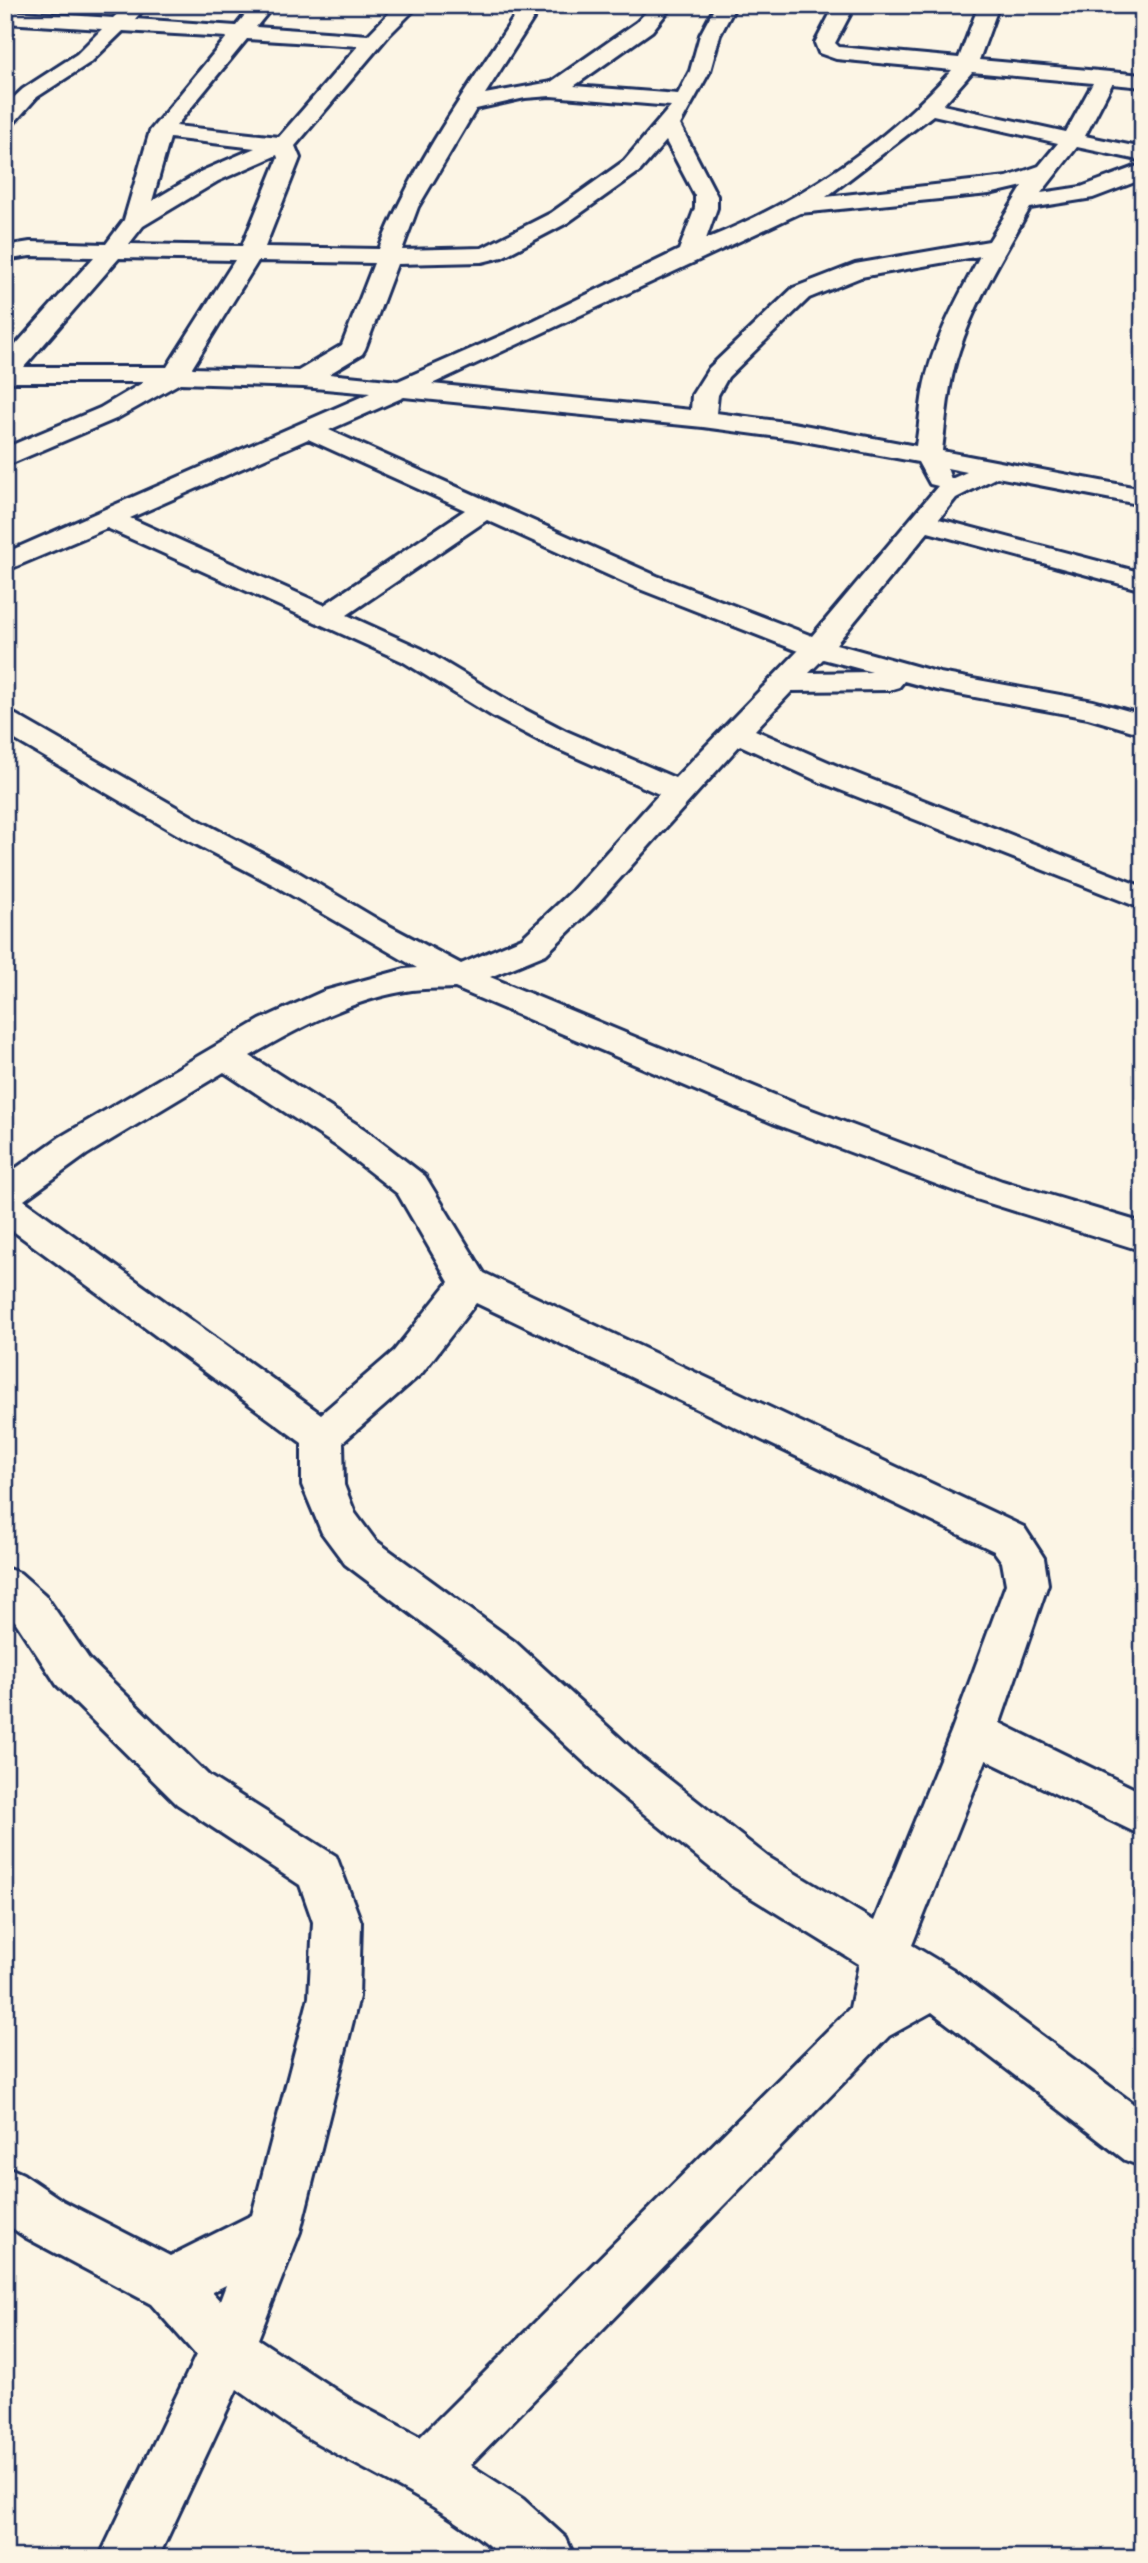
<svg xmlns="http://www.w3.org/2000/svg" width="1148" height="2563" font-family="Mali,sans-serif">
<rect width="100%" height="100%" fill="#fcf5e5"/>
<filter id="ink" filterUnits="userSpaceOnUse"><feTurbulence type="fractalNoise" baseFrequency=".0143" numOctaves="2"/><feDisplacementMap in="SourceGraphic" scale="14" xChannelSelector="R" yChannelSelector="G"/><feConvolveMatrix kernelMatrix="1 2 1 2 8 2 1 2 1" color-interpolation-filters="sRGB"/></filter>
<g filter="url(#ink)">
<g fill="none" stroke-linecap="round" stroke-linejoin="round">
<g stroke="#1b2f5e" stroke-width="6">
<path id="minor" d="M253,5H274L256,27L368,35L397,5H419L389,35L295,146L300,158L265,247L379,249C414,161 471,84 522,5H542L485,94L551,82L637,22L653,5H673L652,31L574,86L678,94L690,71L700,35L716,5H736L720,35L710,71L680,125L717,196V208L706,239C799,202 885,144 952,70L836,59L819,53L815,43L835,5H855L835,43L839,47L959,58L979,5H999L979,60L1143,75V87L1112,84L1085,136L1143,148V161L1077,147L1041,193L1081,187L1143,164V179L1093,198L1030,208C1005,253 976,299 959,351C948,383 946,417 942,451L1143,489V505L997,477L956,498L939,519L1143,573V590L928,532L836,644L940,673L1093,701L1143,715V734L1088,718L937,690L904,681L899,687L889,690L792,691L755,730L842,768L1143,887V909L820,782L740,745L595,906L546,954L490,977L801,1106L1002,1181L1143,1223V1251L976,1199L775,1124L455,988C439,989 422,988 406,991C351,1000 298,1028 250,1056L364,1129L425,1176L484,1273L1024,1527L1044,1558L1048,1584L1000,1723L1143,1793V1836L986,1760L912,1945L952,1969L1143,2111V2167L1125,2160L932,2012L889,2036L470,2465L523,2499L566,2538L575,2558H503C449,2508 380,2479 317,2443C289,2427 263,2407 237,2389L158,2558H99L196,2355L151,2304L25,2237L5,2223V2166L23,2174L63,2201L170,2256L252,2215L309,1997L313,1922L300,1885L177,1804L57,1685L15,1621L5,1612V1568L20,1573L45,1595L89,1659L209,1776L336,1856L361,1922L359,1997L300,2232L258,2339L354,2402L420,2437L850,2008L859,1964L734,1887L610,1786L483,1668L345,1564L322,1533L302,1485V1443L5,1225V1176L60,1137L260,1020L324,991L405,969L417,968L274,885L182,837L5,734V712L16,715L204,823L296,871L382,922L461,964L522,938L571,892L659,794L544,743L492,716L402,661L107,528L5,571V553L370,393L303,387L180,383L118,418L5,466V448L100,408L144,382H5V357L94,257L30,256L5,260V246L30,242L106,244L124,220L150,131L227,37L123,31L91,62L37,97L13,124L5,125V106L23,89L77,54L102,29L5,23V11L113,18L124,8L131,6L141,12L135,19L236,26ZM247,39L358,46L279,137L176,126ZM972,72L1093,83L1066,132L943,105ZM551,96L671,106L624,161L551,213L482,248L402,250L418,207L476,109L525,98ZM933,115L1058,143L1039,166L1007,177L826,197ZM170,138L255,148L202,171L152,201ZM666,141L695,196V208L679,250L512,331L398,381L329,374L362,354L365,349L397,264L482,262L502,257L567,223L640,171ZM277,155L278,158L242,246L129,244L143,226L218,181ZM1023,186L989,241L855,264L793,288L709,368L692,395L691,410L432,384L800,213L989,194ZM980,256C957,299 932,343 923,392C920,410 919,428 916,446L793,423L716,413L718,395L728,377L809,298L861,277ZM119,258L235,260L167,367H24ZM258,261L374,263L342,345L298,371L192,368ZM404,397L703,427L793,439L918,462L930,484L938,486L812,636L657,576L329,430ZM308,439L465,510L324,605L130,518ZM947,468L967,472L951,479ZM487,520L637,588L798,651L675,778L566,731L514,704L422,649L347,615ZM823,659L872,672L809,673ZM224,1072L338,1147L398,1194L449,1282L394,1351L321,1414L24,1200L86,1155ZM476,1303L994,1551L1002,1562L1006,1584L951,1732L874,1921L768,1857L642,1758L515,1642L375,1540L355,1513L344,1485L343,1442L422,1373ZM226,2285L220,2301L212,2292Z"/>
</g>
<use href="#minor" fill="#fcf5e5" fill-rule="evenodd"/>
</g>
</g>
<rect width="1148" height="2563" fill="none" stroke="#fcf5e5" stroke-width="28"/>
<rect x="14" y="14" width="1120" height="2535" fill="none" stroke="#1b2f5e" stroke-width="2.5" filter="url(#ink)"/>
</svg>
